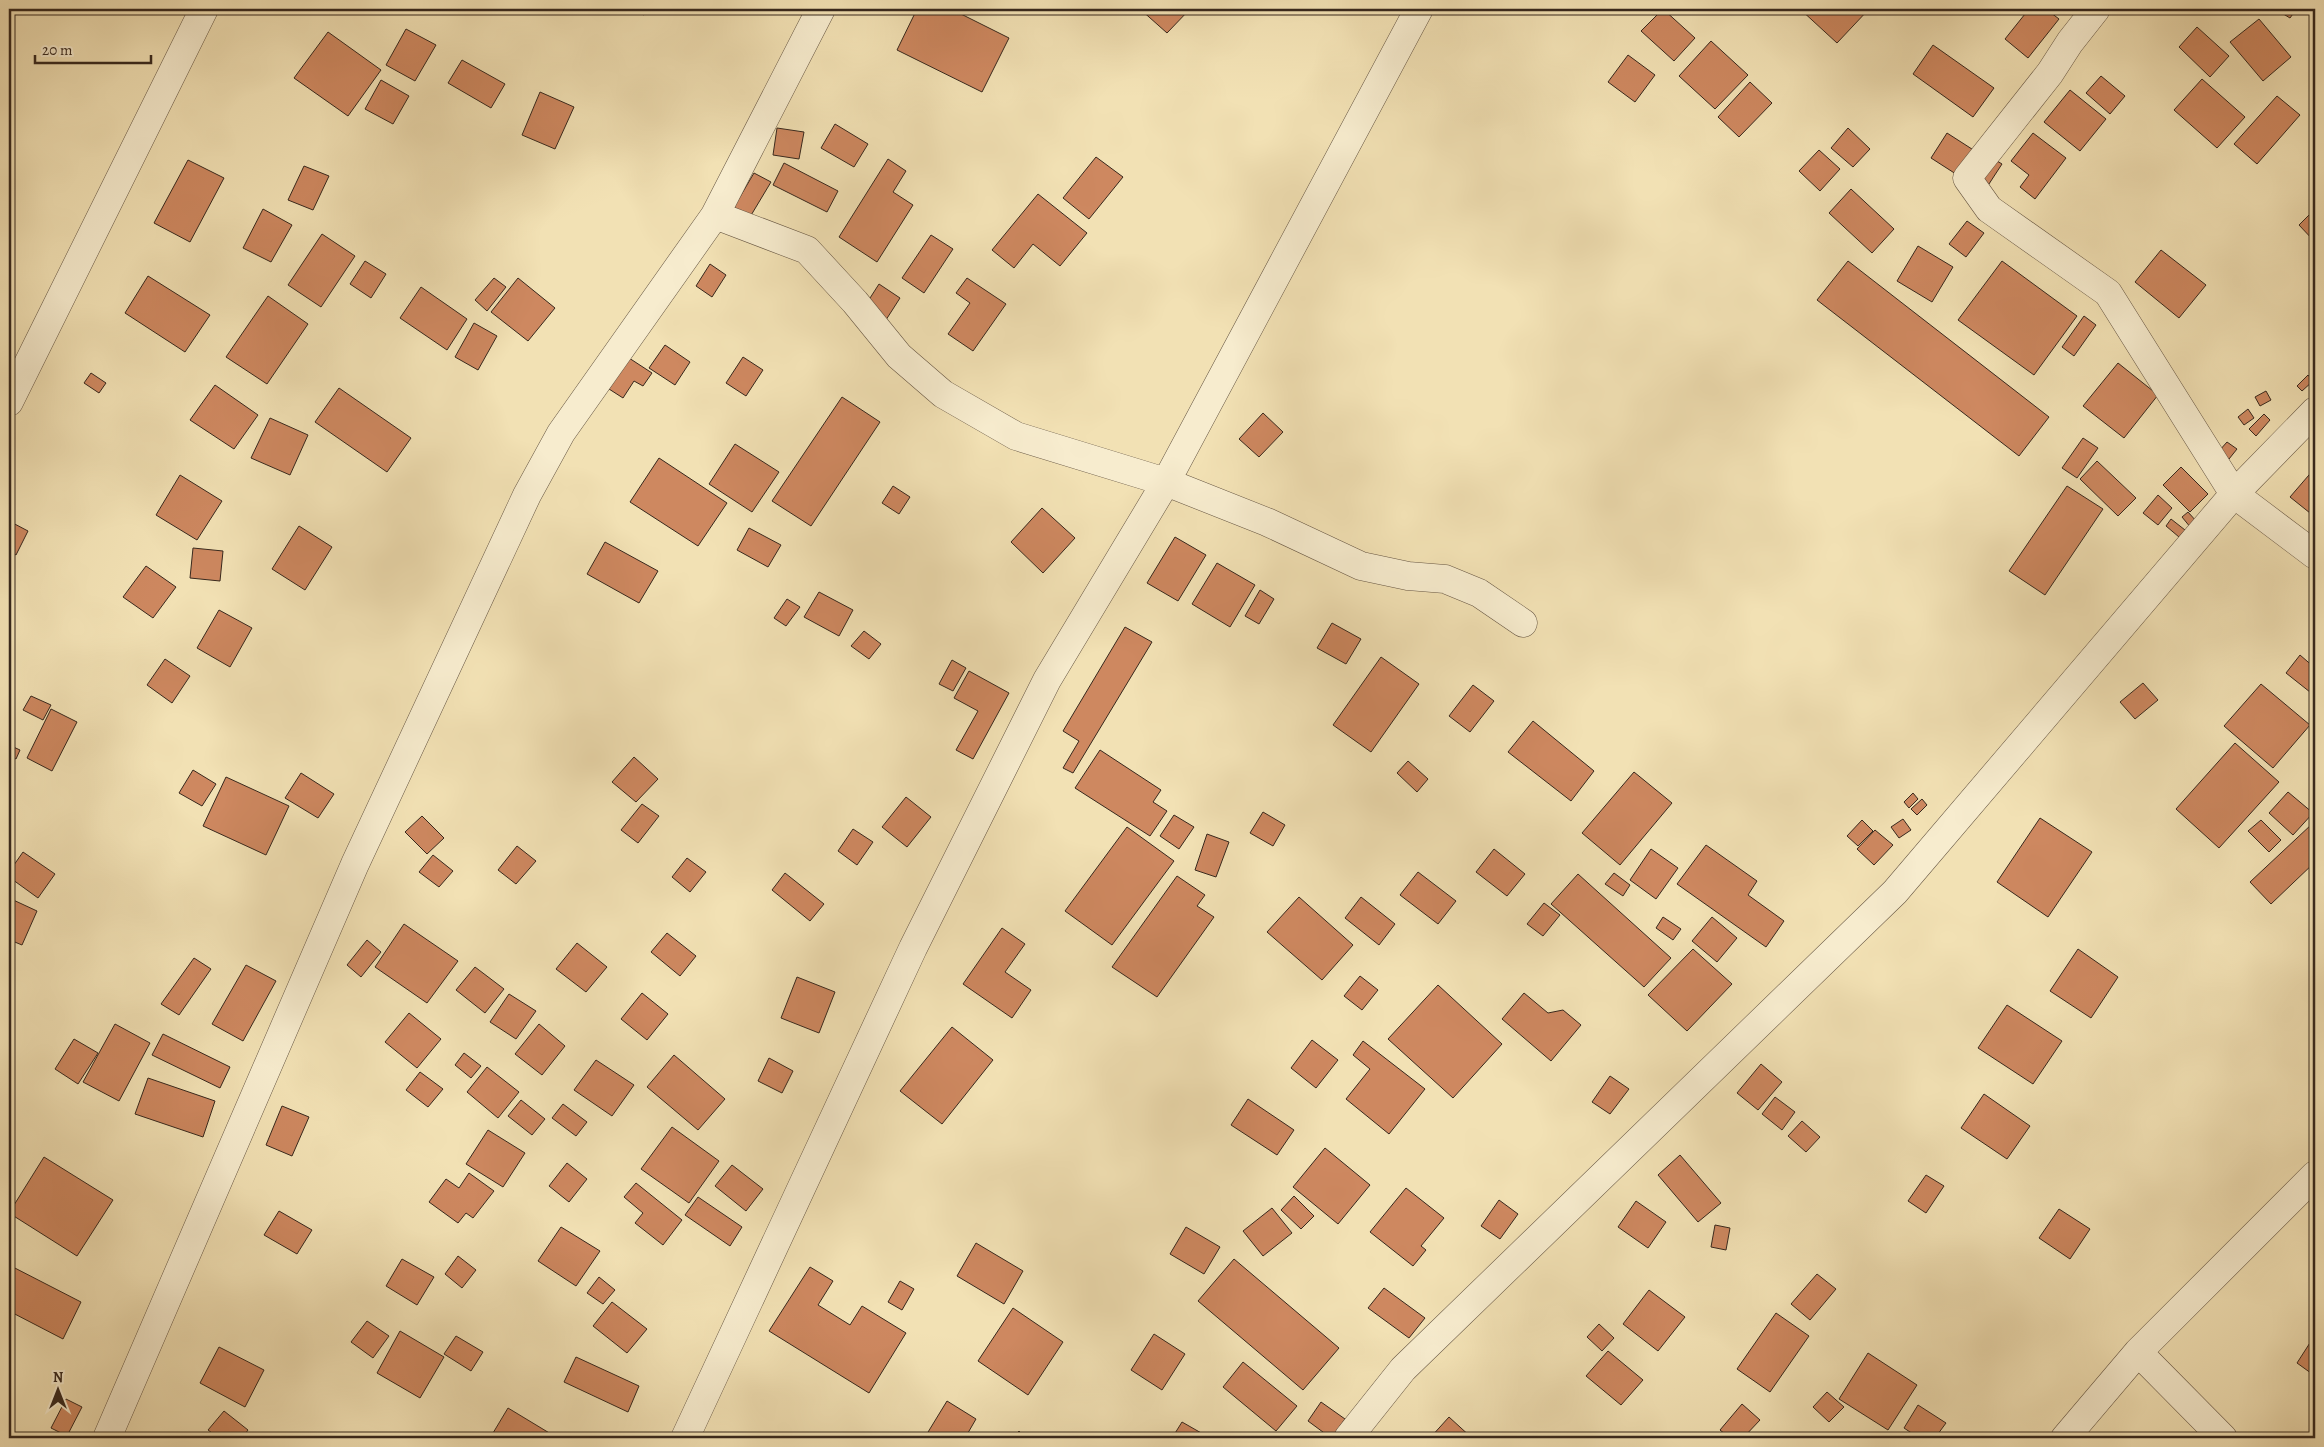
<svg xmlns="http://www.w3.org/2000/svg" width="2324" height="1447" font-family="Alegreya,serif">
<rect width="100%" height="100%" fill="#f2e1b4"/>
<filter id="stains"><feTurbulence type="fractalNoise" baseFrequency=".004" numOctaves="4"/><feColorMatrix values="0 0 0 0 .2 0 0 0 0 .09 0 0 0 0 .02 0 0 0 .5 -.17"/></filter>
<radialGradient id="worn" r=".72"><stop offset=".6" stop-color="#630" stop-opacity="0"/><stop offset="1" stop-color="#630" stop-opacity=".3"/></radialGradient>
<path fill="#ce8860" stroke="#37281d" d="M634,9H648L644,15Z
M917,9H951L1009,38L982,92L897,50Z
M1140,9H1190L1167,33Z
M1663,9L1695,38L1674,61L1641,31Z
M1800,9H1869L1837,43Z
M2029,9H2046L2059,19L2028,58L2005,39Z
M2275,9H2292L2295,11L2290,18Z
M2259,19L2291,57L2263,81L2230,42Z
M2197,27L2229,56L2210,77L2179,47Z
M406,29L436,45L415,81L386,65Z
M328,32L381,70L348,116L294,78Z
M1711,41L1748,75L1715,109L1679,76Z
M1933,45L1994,88L1973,117L1913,74Z
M1628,55L1655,75L1635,102L1608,82Z
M462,60L505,84L491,108L448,83Z
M2101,76L2125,96L2110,114L2086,93Z
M2202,79L2245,117L2217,148L2174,110Z
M381,80L409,96L393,124L365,109Z
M1750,82L1772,103L1739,137L1718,117Z
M2070,90L2106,119L2080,151L2044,122Z
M540,92L574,107L555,149L522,135Z
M2277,96L2300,115L2257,164L2234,144Z
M835,124L868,144L854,167L821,148Z
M777,128L804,132L799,159L773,155Z
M1848,128L1870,149L1853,167L1831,148Z
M1947,133L1975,151L1959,176L1931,158Z
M2033,133L2066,158L2035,199L2020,187L2029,175L2011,161Z
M1819,150L1840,169L1820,191L1799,171Z
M1989,156L2002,164L1987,187L1975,179Z
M1096,157L1123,177L1089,219L1063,198Z
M888,159L906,171L893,192L913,205L877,262L839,237Z
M188,160L224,178L190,242L154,223Z
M784,163L838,191L827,212L773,185Z
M304,166L329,176L313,210L288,200Z
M754,173L771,182L750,217L734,207Z
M1851,189L1894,229L1872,253L1829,213Z
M1038,194L1087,233L1060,266L1033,244L1014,268L992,250Z
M263,209L292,225L271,262L243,248Z
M2315,209V242L2299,225Z
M1967,221L1984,233L1966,257L1949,244Z
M322,234L355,256L321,307L288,285Z
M931,235L953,249L924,293L902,278Z
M1918,246L1953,267L1932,302L1897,281Z
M2161,250L2206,285L2179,318L2135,282Z
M365,261L386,274L371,298L350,284Z
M1848,261L2049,417L2019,456L1817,300Z
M2002,261L2077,316L2034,375L1958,320Z
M710,264L726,275L712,297L696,286Z
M148,276L210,315L185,352L125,313Z
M494,278L506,287L487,311L475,300Z
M518,278L555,308L528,341L491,312Z
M967,278L1006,304L973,351L948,334L970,303L956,293Z
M879,284L900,298L884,323L863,309Z
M421,287L467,319L447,350L400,318Z
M268,296L308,324L267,384L226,357Z
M2084,316L2096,325L2074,356L2062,347Z
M474,323L497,336L478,370L455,357Z
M665,345L690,362L675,385L649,368Z
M743,357L763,370L746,396L726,383Z
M629,358L652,373L643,386L634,381L623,398L609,389Z
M2118,363L2158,395L2124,438L2083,406Z
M91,373L106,383L99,393L84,383Z
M2308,375L2313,381L2302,391L2297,386Z
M215,385L258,415L234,449L190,420Z
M339,388L411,438L387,472L315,422Z
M2266,391L2271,400L2260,406L2255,397Z
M842,397L880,422L811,526L772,501Z
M2248,409L2254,418L2244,425L2238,417Z
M1263,413L1283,432L1259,457L1239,439Z
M2264,414L2270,420L2256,436L2249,429Z
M270,418L308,435L290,475L251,458Z
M2083,438L2098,448L2077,478L2062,468Z
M2227,442L2237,449L2229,459L2219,451Z
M735,444L779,472L752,512L709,484Z
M659,458L727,503L698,546L630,502Z
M2097,461L2136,498L2118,516L2080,479Z
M2181,467L2208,494L2190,512L2163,485Z
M2315,468V517L2290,497Z
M180,475L222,501L197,540L156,515Z
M893,486L910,497L899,514L882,503Z
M2067,486L2103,509L2045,595L2009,571Z
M2158,495L2172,508L2158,525L2143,513Z
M1042,508L1075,538L1043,573L1011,542Z
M2188,512L2197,522L2191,528L2182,517Z
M2171,519L2185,530L2179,537L2166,526Z
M9,521L28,531L16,555L9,551Z
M299,526L332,547L305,590L272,569Z
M749,528L781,545L768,567L737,550Z
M1175,537L1206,555L1178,601L1147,583Z
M605,542L658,571L639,603L587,574Z
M193,548L223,551L220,581L190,578Z
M1217,563L1255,585L1230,627L1192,604Z
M146,566L176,587L153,618L123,597Z
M1260,590L1274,599L1259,624L1245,616Z
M819,592L853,610L839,636L804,617Z
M787,599L800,607L786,626L774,618Z
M219,610L252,628L230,667L197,648Z
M1332,623L1361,639L1346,664L1317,648Z
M1125,627L1152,642L1073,773L1063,768L1079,741L1063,731Z
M864,631L881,644L869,659L851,646Z
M2300,655L2315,668V696L2286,673Z
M1381,657L1419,684L1371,752L1333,725Z
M165,659L190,676L172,703L147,685Z
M952,660L966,668L953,691L939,684Z
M969,671L1009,693L973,759L956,750L978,711L954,698Z
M2143,683L2158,700L2135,719L2120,702Z
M2261,684L2310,725L2273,768L2224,726Z
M1473,685L1494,701L1470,732L1449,716Z
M31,696L51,705L43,720L23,710Z
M51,709L77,722L52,771L27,758Z
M1533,721L1594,771L1571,801L1508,752Z
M2235,743L2279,782L2219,848L2176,809Z
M9,745L20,750L16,759L9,755Z
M1100,750L1161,790L1153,802L1167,811L1150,836L1075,788Z
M634,757L658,779L636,802L612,782Z
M1408,761L1428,779L1417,792L1397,773Z
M193,770L216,784L202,806L179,793Z
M1634,772L1672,803L1620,865L1582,833Z
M301,773L334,794L318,818L285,798Z
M226,777L289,806L266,855L203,826Z
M2288,792L2313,813L2293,835L2269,813Z
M1913,793L1918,799L1909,808L1904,802Z
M906,797L931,817L907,847L882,827Z
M1922,799L1927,805L1917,815L1911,809Z
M642,804L659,816L638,843L621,830Z
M1263,812L1285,825L1273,846L1250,833Z
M1174,815L1194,827L1179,849L1160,836Z
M422,816L444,838L427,854L405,832Z
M2040,818L2092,852L2048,917L1997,882Z
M1903,819L1911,830L1899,838L1891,827Z
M1862,820L1873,831L1858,846L1847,836Z
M2261,820L2281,840L2269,852L2248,831Z
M2312,824L2315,827V862L2271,904L2250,882Z
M1127,827L1174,861L1112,945L1065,911Z
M853,829L873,842L857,865L838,851Z
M1875,830L1893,845L1874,865L1857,849Z
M1207,834L1229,842L1216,877L1195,870Z
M1706,845L1757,881L1748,895L1784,921L1766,947L1677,884Z
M517,846L536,861L516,884L498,870Z
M1494,849L1525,874L1507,896L1476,872Z
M1651,849L1678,868L1656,899L1630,880Z
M23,852L55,874L38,898L9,877V872Z
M433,855L453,871L439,887L419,872Z
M687,858L706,872L690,892L672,877Z
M1418,872L1456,901L1438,924L1400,895Z
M785,873L824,904L810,921L772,890Z
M1614,873L1630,885L1623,896L1605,884Z
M1578,874L1671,958L1644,987L1551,904Z
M1177,876L1205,895L1197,906L1214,917L1157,997L1112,967Z
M1299,897L1353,945L1322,980L1267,932Z
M1361,897L1395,924L1379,945L1345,918Z
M9,898L37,911L22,945L10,940L9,943Z
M1544,903L1560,915L1543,936L1527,924Z
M1663,917L1681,929L1673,940L1656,928Z
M1712,917L1737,938L1717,962L1692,941Z
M404,924L458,961L427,1003L375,967Z
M1002,928L1025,944L1005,972L1031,990L1012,1018L963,984Z
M667,933L696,956L680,976L651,952Z
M367,940L381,952L361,977L347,965Z
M577,943L607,967L586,992L556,969Z
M1693,949L1732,984L1687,1031L1648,995Z
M2078,949L2118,977L2091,1018L2050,991Z
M194,958L211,969L179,1015L161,1004Z
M246,965L276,981L243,1041L212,1024Z
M475,967L504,989L485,1013L456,990Z
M1360,976L1378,990L1362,1010L1344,996Z
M797,977L835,992L819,1033L781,1018Z
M1438,985L1502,1044L1453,1098L1388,1039Z
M642,993L668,1014L647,1040L621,1019Z
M1524,993L1548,1013L1563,1010L1581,1025L1551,1061L1502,1019Z
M509,994L536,1011L516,1039L490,1022Z
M2007,1005L2062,1041L2033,1084L1978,1048Z
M409,1013L441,1039L417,1068L385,1042Z
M115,1024L150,1043L119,1101L83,1082Z
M539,1024L565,1046L542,1075L515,1054Z
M952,1027L993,1060L942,1124L900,1091Z
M163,1034L230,1067L220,1088L152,1055Z
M74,1039L98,1053L78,1084L55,1069Z
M1312,1040L1338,1060L1316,1088L1291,1068Z
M1363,1041L1425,1089L1389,1134L1346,1099L1370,1069L1353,1055Z
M464,1053L481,1066L471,1078L455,1065Z
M674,1055L725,1099L698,1130L647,1087Z
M769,1058L793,1071L782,1093L758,1081Z
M596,1060L634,1085L612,1116L574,1090Z
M1761,1064L1782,1082L1758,1110L1737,1093Z
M487,1067L519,1092L498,1118L467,1092Z
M420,1072L443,1089L428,1107L406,1090Z
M1610,1076L1629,1089L1610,1114L1592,1102Z
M148,1078L215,1101L203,1137L135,1114Z
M1984,1094L2030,1126L2007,1159L1961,1128Z
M1775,1097L1795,1112L1782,1130L1762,1114Z
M1248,1099L1294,1130L1277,1155L1231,1125Z
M521,1100L545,1119L532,1135L508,1116Z
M563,1104L587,1122L576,1136L552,1118Z
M282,1106L309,1117L292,1156L266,1145Z
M1802,1121L1820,1137L1806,1152L1788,1136Z
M672,1127L719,1161L689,1203L641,1169Z
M488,1130L525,1153L503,1187L466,1164Z
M1325,1148L1370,1185L1338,1224L1293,1187Z
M1680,1155L1721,1203L1698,1222L1658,1175Z
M44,1157L113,1200L77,1256L9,1213Z
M567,1163L587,1179L569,1202L549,1186Z
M732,1165L763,1189L746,1211L715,1186Z
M469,1173L494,1191L473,1218L466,1213L458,1223L429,1202L446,1179L459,1188Z
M1926,1175L1944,1186L1926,1213L1908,1201Z
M636,1183L682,1220L663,1245L635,1223L643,1213L624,1197Z
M1406,1188L1444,1218L1421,1246L1426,1250L1413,1266L1370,1232Z
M1294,1196L1314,1216L1301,1229L1281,1210Z
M698,1197L742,1227L730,1246L685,1215Z
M1499,1200L1518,1214L1500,1239L1481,1226Z
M1636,1201L1666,1222L1648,1248L1618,1227Z
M1272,1208L1292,1233L1263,1256L1243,1231Z
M2059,1209L2090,1229L2070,1259L2039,1238Z
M279,1211L312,1230L297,1254L264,1235Z
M1715,1225L1730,1228L1726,1250L1711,1247Z
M561,1227L600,1251L576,1286L538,1261Z
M1186,1227L1220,1247L1204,1274L1170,1254Z
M976,1243L1023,1271L1004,1304L957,1276Z
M458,1256L476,1270L462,1288L445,1274Z
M402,1259L434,1277L417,1305L386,1286Z
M1234,1259L1339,1348L1303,1390L1198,1301Z
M9,1265L81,1302L63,1339L9,1311Z
M810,1267L833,1281L818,1305L850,1325L862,1306L906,1333L869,1393L769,1331Z
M1817,1274L1836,1289L1810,1320L1791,1304Z
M599,1277L615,1290L603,1304L587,1293Z
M900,1281L914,1289L902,1310L888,1302Z
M1384,1288L1425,1318L1409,1338L1368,1308Z
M1649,1290L1685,1317L1658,1351L1623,1324Z
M612,1302L647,1329L627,1353L593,1326Z
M1013,1308L1063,1342L1028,1395L978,1361Z
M1776,1313L1809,1336L1770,1392L1737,1369Z
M367,1321L389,1336L373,1358L351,1342Z
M1599,1324L1614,1338L1602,1351L1587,1337Z
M400,1331L444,1357L420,1398L377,1373Z
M1154,1334L1185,1354L1162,1390L1131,1370Z
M2315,1335V1376L2297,1363Z
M456,1336L483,1352L471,1371L444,1354Z
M219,1347L264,1370L245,1407L200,1383Z
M1608,1351L1643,1380L1621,1405L1586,1376Z
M1868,1353L1917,1385L1888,1430L1839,1399Z
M576,1357L639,1386L628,1412L564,1382Z
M1243,1362L1297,1406L1276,1431L1223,1387Z
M1827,1392L1844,1407L1829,1422L1813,1407Z
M66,1399L82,1407L67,1436L51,1428Z
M947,1401L976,1419L965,1438H928L925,1437Z
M1321,1402L1345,1419L1331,1438L1308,1421Z
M1742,1404L1760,1420L1743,1438H1730L1720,1430Z
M1918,1405L1946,1423L1935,1438H1919L1904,1428Z
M508,1408L551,1434L548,1438H490Z
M224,1411L248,1430L242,1438H219L208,1430Z
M1449,1417L1472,1438H1430Z
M1182,1422L1210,1438H1172Z
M1019,1431L1026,1438H1012Z"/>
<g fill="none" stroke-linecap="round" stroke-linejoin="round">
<g stroke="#665643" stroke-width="29">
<path id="minor" d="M2096,9L2070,42L2050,73L1967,178L1989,209L2108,293L2234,494L2315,555
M715,215L807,250L855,302L899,356L943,394L1016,436L1166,482L1267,522L1361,566L1408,576L1445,579L1479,593L1523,623
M9,402L204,9
M2138,1352L2223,1438
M107,1438L355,864L527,495L561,433L715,215L821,9
M685,1438L913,948L1047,680L1166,482L1419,9
M1348,1438L1403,1369L1895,892L2234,494L2315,411
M2065,1438L2138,1352L2315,1175"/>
</g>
<use href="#minor" stroke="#f7ecce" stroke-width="28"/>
</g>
<rect width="2324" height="1447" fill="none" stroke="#f2e1b4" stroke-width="30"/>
<rect x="10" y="10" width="2304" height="1427" fill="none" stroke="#37281d" stroke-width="2.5"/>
<rect x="15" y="15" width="2294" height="1417" fill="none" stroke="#37281d"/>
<g transform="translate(58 1390)" stroke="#f7ecce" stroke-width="4" paint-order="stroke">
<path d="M0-4L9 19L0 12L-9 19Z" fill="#37281d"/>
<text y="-8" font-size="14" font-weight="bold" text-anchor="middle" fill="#37281d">N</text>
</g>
<path d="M35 55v8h116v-8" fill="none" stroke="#37281d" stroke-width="2.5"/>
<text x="42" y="55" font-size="15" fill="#37281d" stroke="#f7ecce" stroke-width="4" paint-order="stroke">20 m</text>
<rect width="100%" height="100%" filter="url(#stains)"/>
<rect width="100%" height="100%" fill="url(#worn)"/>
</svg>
